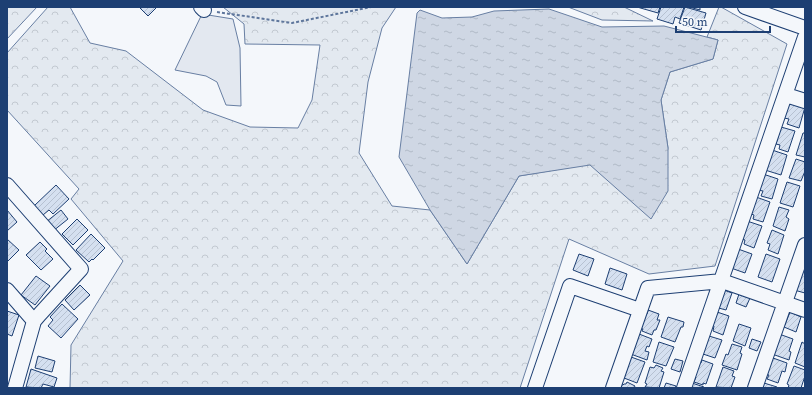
<svg xmlns="http://www.w3.org/2000/svg" width="812" height="395" font-family="'Source Serif 4',serif">
<defs>
<pattern id="forest-crowns" width="20" height="18" patternUnits="userSpaceOnUse"><rect width="20" height="18" fill="#e3e9f0"/><path d="M2 6a3 3 0 1 1 6 0M12 15a3 3 0 1 1 6 0" fill="none" stroke="#c2c9d1"/></pattern>
<pattern id="water-ripples" width="26" height="14" patternUnits="userSpaceOnUse"><rect width="26" height="14" fill="#cfd7e4"/><path d="M2 4q2-2 4 0t4 0M15 11q2-2 4 0t4 0" fill="none" stroke="#b1bac7"/></pattern>
<pattern id="building-hatch" width="6" height="6" patternUnits="userSpaceOnUse"><rect width="6" height="6" fill="#d5e0f0"/><path d="M-1 1l2-2M0 6l6-6M5 7l2-2" fill="none" stroke="#b6c1d1"/></pattern>
</defs>
<rect width="100%" height="100%" fill="#f4f7fb"/>
<path fill="url(#forest-crowns)" stroke="#687fa3" d="M7,7H37L7,39Z
M48,7H70L90,43L126,51L203,110L250,127L298,128L312,100L320,45L245,44L244,24L223,7H396L382,28L368,82L359,153L392,206L430,210L467,264L519,176L590,164L651,218L668,148L661,100L670,72L713,59L718,40L707,37L719,7H721L787,44L715,266L649,274L569,239L520,388H70L71,345L123,261L71,199L79,189L7,110V53Z
M568,7H624L653,21L602,20Z"/>
<path fill="#e3e8f0" stroke="#687fa3" d="M202,14L233,19L240,48L241,106L226,105L217,82L206,76L175,70Z"/>
<path fill="url(#water-ripples)" stroke="#687fa3" d="M549,9L602,27L664,26L718,40L713,59L670,72L661,100L668,148V191L651,219L590,165L519,176L467,264L430,210L399,157L417,13L420,10L442,18L472,17L494,11Z"/>
<path fill="url(#building-hatch)" stroke="#1d3f73" d="M139,7H157L148,16Z
M637,7H660L658,13Z
M661,7H684L680,19L675,17L673,24L657,19Z
M685,7L706,13L701,30L679,23Z
M689,7H700V10Z
M790,100L805,107L799,128L787,124L789,119L784,118Z
M781,127L795,131L788,152L779,149L780,145L776,144Z
M803,133H805V157L796,155Z
M772,150L787,155L781,175L765,170Z
M796,159L805,162V171L801,181L789,178Z
M763,174L778,179L772,199L761,196L763,191L758,190Z
M787,182L800,186L793,207L780,203Z
M56,185L69,199L53,214L49,210L43,215L34,206Z
M756,197L770,202L763,222L753,219L754,215L751,214Z
M779,207L789,210L786,217L789,219L785,231L773,226Z
M7,210L17,222L7,231Z
M61,210L68,219L53,231L46,222Z
M77,219L88,230L73,245L62,234Z
M747,221L762,226L754,248L744,244L745,240L741,239Z
M772,230L784,235L778,254L768,250L770,244L767,243Z
M91,234L105,248L93,260L92,259L89,262L76,250Z
M7,239L19,250L7,262Z
M40,242L47,249L45,251L53,259L41,270L26,255Z
M738,249L752,254L745,273L731,268Z
M579,254L594,259L588,276L573,270Z
M766,254L780,259L772,282L758,277Z
M610,268L627,274L622,290L605,284Z
M800,270L805,271V293L794,290Z
M36,276L50,286L35,305L21,295Z
M80,285L90,295L74,310L65,300Z
M721,289L732,293L726,310L715,307Z
M739,294L750,298L746,307L736,303Z
M62,304L78,319L61,338L48,326L53,320L50,317Z
M648,310L659,314L657,320H660L656,330H654L652,335L642,331L643,329L639,328L645,313L647,314Z
M7,311L19,315L12,336L7,334Z
M717,312L729,316L723,335L713,331L714,326L712,325Z
M790,312L801,317L796,332L784,327Z
M668,317L684,322L683,327H681L675,342L661,337Z
M739,324L751,328L745,346L733,341Z
M639,334L652,339L649,347L647,346L645,351L649,352L647,360L628,353Z
M779,334L793,339L789,351L791,352L789,360L772,354Z
M709,336L722,340L715,358L703,354Z
M752,339L761,342L757,351L749,348Z
M659,342L674,347L666,366L653,362Z
M802,342L805,344V367L795,363Z
M732,344L742,347L740,353L742,354L737,370L722,365L726,354L728,355Z
M38,356L55,361L52,372L35,368Z
M631,357L645,362L637,383L624,378L626,372L623,371Z
M773,358L787,363L785,372L782,371L778,383L767,379L769,375L765,374Z
M675,359L683,361L680,372L671,369Z
M702,360L713,364L706,384L703,383V385L694,382L696,377L692,376L699,362L701,363Z
M656,365L663,368L661,371L664,372L659,388L645,387L647,384L645,383L650,367L654,368Z
M794,366L805,370V376L801,388H788L789,385L787,384Z
M723,367L734,371L732,376L735,377L731,388L716,387Z
M31,369L57,378L54,387L43,384L41,388L26,387Z
M627,382L635,386L634,388H619L620,384L623,385L624,384H626Z
M666,383L676,386L675,388H664Z
M692,383L704,387V388H690Z
M764,383L777,387L776,388H759Z"/>
<g fill="none" stroke-linecap="round" stroke-linejoin="round">
<g stroke="#1d3f73" stroke-width="16">
<path id="minor" d="M201,7L204,10
M745,7L805,28
M786,95L805,101
M7,185L81,269L40,314L34,321L15,388
M7,290L34,321
M535,388L570,286L640,310
M613,388L648,288L722,281L805,310
M684,388L805,37
M755,388L805,245"/>
</g>
<path stroke="#5e769c" stroke-width="2" stroke-dasharray="3 2" stroke-linecap="butt" d="M217,12L292,23L371,7"/>
<use href="#minor" stroke="#f4f7fb" stroke-width="14"/>
</g>
<rect width="812" height="395" fill="none" stroke="#1d3f73" stroke-width="16"/>
<path d="M676 26v6h94v-6" fill="none" stroke="#1d3f73" stroke-width="2"/>
<text x="682" y="26" font-size="12" fill="#1d3f73" stroke="#f4f7fb" stroke-width="3" paint-order="stroke">50 m</text>
</svg>
